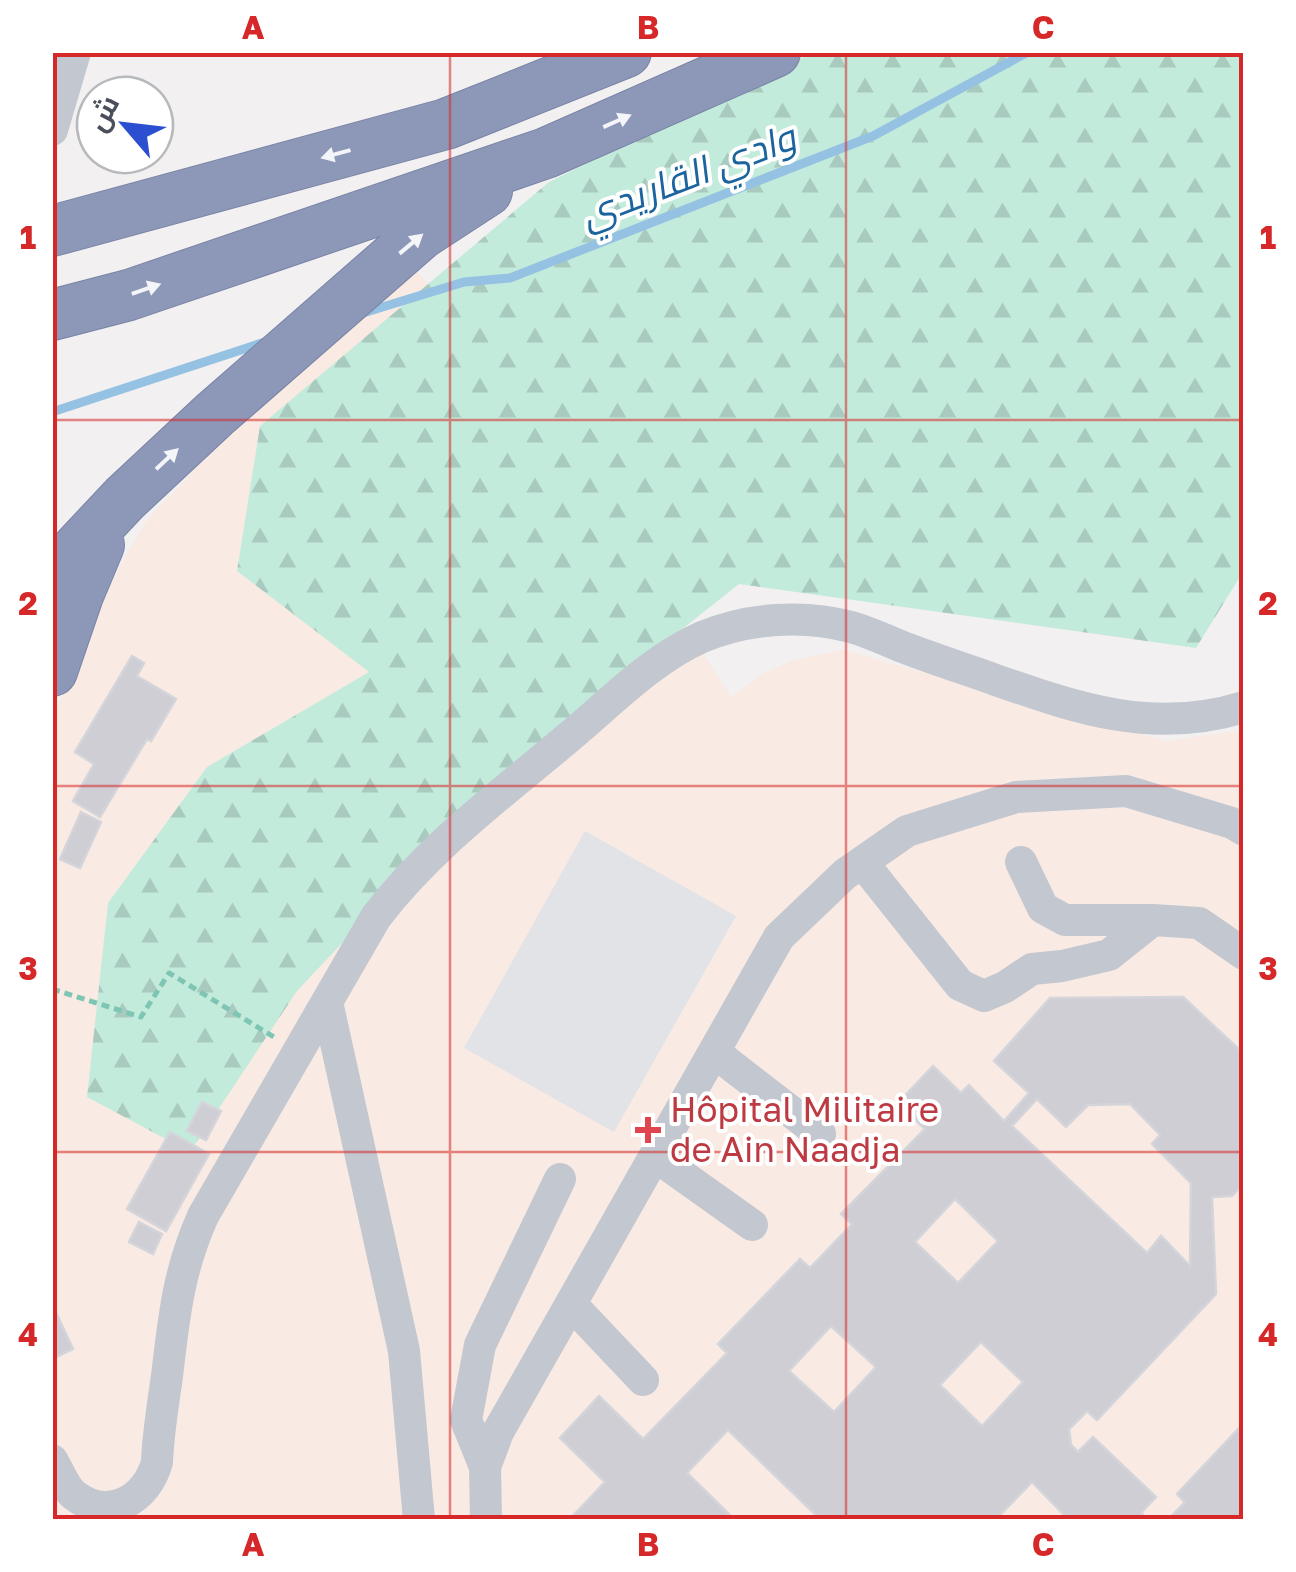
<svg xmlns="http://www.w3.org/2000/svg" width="1296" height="1572" font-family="'Golos Text',Cairo,sans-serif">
<defs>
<pattern id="forest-firs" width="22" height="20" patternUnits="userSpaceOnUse" patternTransform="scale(2.5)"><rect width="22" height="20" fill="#c3ebdc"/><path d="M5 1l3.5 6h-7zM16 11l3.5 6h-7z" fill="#a9cbbf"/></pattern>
</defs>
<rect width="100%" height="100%" fill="#f2f0f0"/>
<path fill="#f9eae3" d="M414,268L585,467L731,697L762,674L793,660L844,650L1166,741L1243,730V1519H53L52,720L91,615L145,523L222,440Z"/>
<path fill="#e2e3e7" d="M585,831L736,916L614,1132L464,1048Z"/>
<path fill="url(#forest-firs)" d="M812,53H1243V572L1196,648L739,584L507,768L297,991L190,1152L87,1097L108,903L207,767L369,672L237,571L260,426L549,182Z"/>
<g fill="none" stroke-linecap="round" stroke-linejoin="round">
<path stroke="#95c1e3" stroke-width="9" d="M363,313L464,282L510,278L873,136L1028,52
M52,412L268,341"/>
</g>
<path fill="#ceced4" stroke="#d4d5db" stroke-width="2.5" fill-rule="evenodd" d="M132,656L144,663L137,676L176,699L151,741L147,739L100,817L73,801L94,764L75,752Z
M81,812L101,822L80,868L60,859Z
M1183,997L1244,1054V1184L1232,1196L1212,1197L1216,1294L1097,1420L1087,1411L1069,1429L1071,1445L1078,1452L1093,1437L1156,1497L1141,1513L1148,1520H1069L1032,1482L995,1520H821L728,1430L687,1473L735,1520H569L605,1482L560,1438L599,1396L643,1439L727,1353L718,1344L800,1259L810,1268L852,1224L841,1214L925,1129L898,1103L933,1066L961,1093L969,1085L1004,1121L1029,1093L994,1061L1050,998ZM1037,1099L1066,1127L1088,1105L1130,1104L1160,1135L1152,1144L1191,1183L1190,1266L1161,1236L1147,1253L1012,1126ZM955,1199L998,1241L958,1283L915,1242ZM831,1326L876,1367L834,1412L789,1371ZM981,1342L1023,1382L982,1426L940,1385Z
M202,1102L221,1111L206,1140L187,1131Z
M170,1132L209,1154L166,1231L127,1209Z
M139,1222L162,1234L153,1254L129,1242Z
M52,1304L73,1349L52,1359Z
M1244,1423V1518L1168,1520L1185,1502L1177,1494Z"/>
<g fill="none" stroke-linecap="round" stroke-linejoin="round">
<g stroke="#7883a5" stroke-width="52">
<path id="highway" d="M52,231L446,124L626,52
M52,315L129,295L546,153L775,52
M52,581L78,548L125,498L215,414L421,234L487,191
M52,671L78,595L99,545"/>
</g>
<path stroke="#7fc5b3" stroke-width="5" stroke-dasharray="8 5" stroke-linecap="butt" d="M52,989L141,1017L169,973L274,1037"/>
<path stroke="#c2c7d0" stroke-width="32" d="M52,130L75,52
M862,862L960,985L984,996L1005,987L1032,969L1062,966L1109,955L1153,920
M1021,862L1043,908L1065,920H1153L1199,923L1244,954
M327,1002L404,1351L419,1520
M714,1052L820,1134
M655,1156L752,1225
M571,1304L643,1380
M52,1460C59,1471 64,1487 74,1495C108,1522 147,1500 157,1462C158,1434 163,1405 167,1376C174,1317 178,1272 203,1216L376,917C430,846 502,794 569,737C612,701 651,660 702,637C748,618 803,614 851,627C868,632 884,639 900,646C931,658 962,668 993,679C1079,709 1153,735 1244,707
M485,1467L466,1420L480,1345L560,1179
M486,1520L485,1467L498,1432L779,937L845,874L907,831L1016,797L1126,791L1232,823L1244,830"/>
<use href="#highway" stroke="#8d98b9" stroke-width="50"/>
</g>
<defs><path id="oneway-solid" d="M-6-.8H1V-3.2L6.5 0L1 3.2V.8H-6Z" transform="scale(2.5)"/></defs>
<g fill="#f4f5f8">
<use href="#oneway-solid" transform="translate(617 121) rotate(-24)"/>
<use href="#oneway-solid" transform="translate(336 154) rotate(165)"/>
<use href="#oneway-solid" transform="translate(411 244) rotate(-40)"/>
<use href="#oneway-solid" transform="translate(146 289) rotate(-19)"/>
<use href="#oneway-solid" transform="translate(167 459) rotate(-43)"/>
</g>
<path fill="none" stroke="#d62828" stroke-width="2.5" stroke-opacity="0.55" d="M450,52V1520M846,52V1520M52,420H1244M52,786H1244M52,1152H1244"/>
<path fill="#e0444e" stroke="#fff" stroke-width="4" d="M643 1115h10v10h10v10h-10v10h-10v-10h-10v-10h10z"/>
<g text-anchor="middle" stroke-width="8" stroke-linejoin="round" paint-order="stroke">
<g font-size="35" fill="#be3a42" stroke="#fff" text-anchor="start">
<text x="670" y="1122">Hôpital Militaire<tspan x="670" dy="40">de Ain Naadja</tspan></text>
</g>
<g font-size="38" font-style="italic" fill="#1b649d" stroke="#fff">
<text transform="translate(688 176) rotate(-21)" y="13">وادي القاريدي</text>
</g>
</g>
<rect width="1296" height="1572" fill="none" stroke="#ffffff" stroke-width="110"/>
<g transform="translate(125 125) rotate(298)"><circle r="48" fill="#ffffff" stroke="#b7b9bd" stroke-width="2.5"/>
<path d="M0-8L18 38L0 25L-18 38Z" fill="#2c4ed0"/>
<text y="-15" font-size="28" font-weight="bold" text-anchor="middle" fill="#4a4f5b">ش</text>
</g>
<rect x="55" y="55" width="1186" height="1462" fill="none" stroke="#d62828" stroke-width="4"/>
<g font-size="32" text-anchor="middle" font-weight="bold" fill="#d62828">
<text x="253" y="39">A</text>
<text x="648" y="39">B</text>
<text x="1043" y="39">C</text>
<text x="28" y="249">1</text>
<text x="1268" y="249">1</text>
<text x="28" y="615">2</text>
<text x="1268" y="615">2</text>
<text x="28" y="980">3</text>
<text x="1268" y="980">3</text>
<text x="28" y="1346">4</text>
<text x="1268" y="1346">4</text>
<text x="253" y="1556">A</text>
<text x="648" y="1556">B</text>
<text x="1043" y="1556">C</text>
</g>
</svg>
